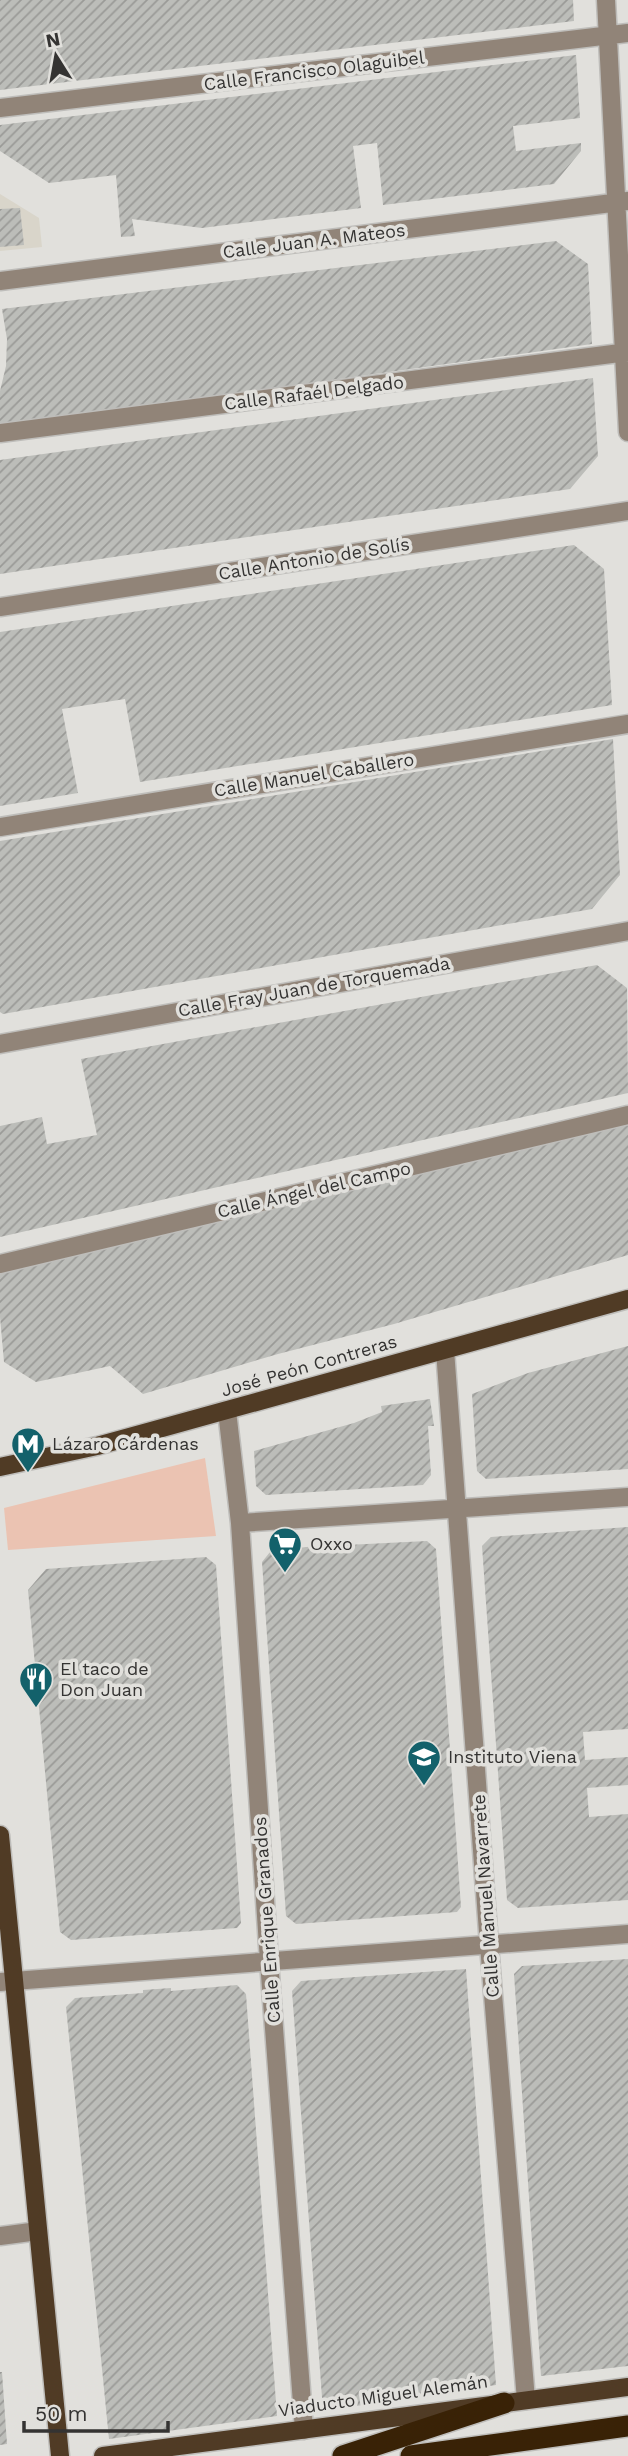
<svg xmlns="http://www.w3.org/2000/svg" width="628" height="2456" font-family="'Work Sans',sans-serif">
<defs>
<pattern id="building-hatch" width="6" height="6" patternUnits="userSpaceOnUse" patternTransform="scale(1.75)"><rect width="6" height="6" fill="#bcbdb9"/><path d="M-1 1l2-2M0 6l6-6M5 7l2-2" fill="none" stroke="#9a9a97"/></pattern>
</defs>
<rect width="100%" height="100%" fill="#e1e0dc"/>
<path fill="#d9d5ca" d="M0,194L39,218L42,247L0,251Z"/>
<path fill="#ebc3b2" d="M205,1458L216,1536L8,1550L4,1508Z"/>
<path fill="url(#building-hatch)" d="M0,0H573L574,21L0,90Z
M576,55L580,118L513,126L516,151L581,143V151L554,184L383,205L377,143L353,146L361,208L202,228L132,219L135,236L121,237L116,175L49,183L0,151V125Z
M20,208L24,245L0,247V209Z
M556,241L588,264L592,344L0,426V391L6,366L7,339L2,309Z
M593,378L598,456L570,489L0,574V460Z
M574,545L604,569L612,705L140,782L125,699L62,709L78,793L0,806V632Z
M613,739L620,875L592,909L3,1014L0,1012V841Z
M597,965L627,988L628,1093L0,1237V1126L42,1117L47,1144L97,1135L81,1059Z
M628,1122V1255L394,1324L278,1354L143,1394L110,1366L36,1382L4,1362L0,1317V1267Z
M628,1346V1469L486,1479L477,1471L472,1394L528,1373Z
M430,1399L434,1426H428L431,1475L423,1485L266,1495L256,1486L254,1451L354,1423L382,1412L381,1406Z
M628,1527V1729L583,1732L585,1760L628,1757V1785L587,1788L589,1817L628,1814V1900L518,1908L507,1900L482,1546L491,1537Z
M427,1541L436,1549L461,1907L457,1912L296,1924L286,1916L262,1562L270,1552L306,1547Z
M206,1557L216,1565L241,1923L237,1928L71,1940L60,1932L28,1590L46,1569Z
M628,1959V2366L541,2376L514,1974L522,1966Z
M466,1969L496,2385L323,2411L292,1991L301,1981Z
M237,1985L246,1994L277,2416L109,2439L66,2007L75,1998L143,1993V1990L171,1988V1991Z
M0,2372H2L7,2444L0,2445Z"/>
<g fill="none" stroke-linecap="round" stroke-linejoin="round">
<g stroke="#bebdba" stroke-width="21">
<path id="minor" d="M606,0L628,432
M0,108L628,33
M0,281L628,201
M0,433L628,352
M0,607L628,511
M0,827L628,724
M0,1044L628,931
M0,1264L628,1115
M445,1350L489,1945L526,2400
M227,1411L240,1523L269,1961L304,2430
M240,1523L628,1497
M0,1982L628,1934
M0,2236L38,2231"/>
</g>
<g stroke="#bebdba" stroke-width="21">
<path id="major" d="M0,1467L97,1446L628,1299
M0,1835L60,2456
M103,2456L628,2387"/>
</g>
<g stroke="#bebdba" stroke-width="24">
<path id="highway" d="M343,2456L504,2403
M411,2456L628,2426"/>
</g>
<use href="#minor" stroke="#918478" stroke-width="18"/>
<use href="#major" stroke="#503b25" stroke-width="18"/>
<use href="#highway" stroke="#392206" stroke-width="21"/>
</g>
<defs>
<g id="metro-pin" transform="scale(1.75)"><path d="M0 17L-7.5 6A9.5 9.5 0 1 1 7.5 6Z" fill="#13616b" stroke="#e1e0dc"/><path d="M-5.5 5V-5H-3L0 0L3-5H5.5V5H3V-.5L0 4L-3-.5V5Z" fill="#fff"/></g>
<g id="supermarket-pin" transform="scale(1.75)"><path d="M0 17L-7.5 6A9.5 9.5 0 1 1 7.5 6Z" fill="#13616b" stroke="#e1e0dc"/><path d="M-6-5.5h2.5l.6 2H6L4.5 2H-2.5L-4.4-4H-6ZM-1.5 3.2a1.3 1.3 0 1 0 .1 0ZM3 3.2a1.3 1.3 0 1 0 .1 0Z" fill="#fff"/></g>
<g id="restaurant-pin" transform="scale(1.75)"><path d="M0 17L-7.5 6A9.5 9.5 0 1 1 7.5 6Z" fill="#13616b" stroke="#e1e0dc"/><path d="M-5-6h1v4h1v-4h1v4h1v-4h1v5L-1.5 .5V6h-2V.5L-5-1ZM5-6V6H3V1.5H1.5Q1.5-4 5-6Z" fill="#fff"/></g>
<g id="school-pin" transform="scale(1.75)"><path d="M0 17L-7.5 6A9.5 9.5 0 1 1 7.5 6Z" fill="#13616b" stroke="#e1e0dc"/><path d="M0-5L7-2L0 1L-7-2ZM-4 1L0 2.5L4 1V4Q0 6-4 4Z" fill="#fff"/></g>
</defs>
<g fill-rule="evenodd">
<use href="#metro-pin" x="28" y="1444"/>
<use href="#supermarket-pin" x="285" y="1544"/>
<use href="#restaurant-pin" x="36" y="1679"/>
<use href="#school-pin" x="424" y="1757"/>
</g>
<g text-anchor="middle" stroke-width="7" stroke-linejoin="round" paint-order="stroke">
<g font-size="18" fill="#343332" stroke="#e1e0dc">
<text transform="translate(314 71) rotate(-7)" y="6">Calle Francisco Olaguibel</text>
<text transform="translate(314 241) rotate(-7)" y="6">Calle Juan A. Mateos</text>
<text transform="translate(314 393) rotate(-7)" y="6">Calle Rafaél Delgado</text>
<text transform="translate(314 559) rotate(-9)" y="6">Calle Antonio de Solís</text>
<text transform="translate(314 775) rotate(-9)" y="6">Calle Manuel Caballero</text>
<text transform="translate(314 987) rotate(-10)" y="6">Calle Fray Juan de Torquemada</text>
<text transform="translate(314 1190) rotate(-13)" y="6">Calle Ángel del Campo</text>
<text transform="translate(309 1366) rotate(-16)" y="6">José Peón Contreras</text>
<text transform="translate(486 1896) rotate(-94)" y="6">Calle Manuel Navarrete</text>
<text transform="translate(267 1920) rotate(-94)" y="6">Calle Enrique Granados</text>
<text transform="translate(383 2396) rotate(-8)" y="6">Viaducto Miguel Alemán</text>
</g>
<g font-size="18" fill="#343332" stroke="#e1e0dc" text-anchor="start">
<text x="52" y="1450">Lázaro Cárdenas</text>
<text x="310" y="1550">Oxxo</text>
<text x="60" y="1675">El taco de<tspan x="60" dy="21">Don Juan</tspan></text>
<text x="448" y="1763">Instituto Viena</text>
</g>
</g>
<g transform="translate(56 56) rotate(349)" stroke="#e1e0dc" stroke-width="5" paint-order="stroke">
<path d="M0-5L12 26L0 18L-12 26Z" fill="#343332"/>
<text y="-10" font-size="19" font-weight="bold" text-anchor="middle" fill="#343332">N</text>
</g>
<path d="M24 2421v10h144v-10" fill="none" stroke="#343332" stroke-width="3.5"/>
<text x="35" y="2421" font-size="21" fill="#343332" stroke="#e1e0dc" stroke-width="5" paint-order="stroke">50 m</text>
</svg>
